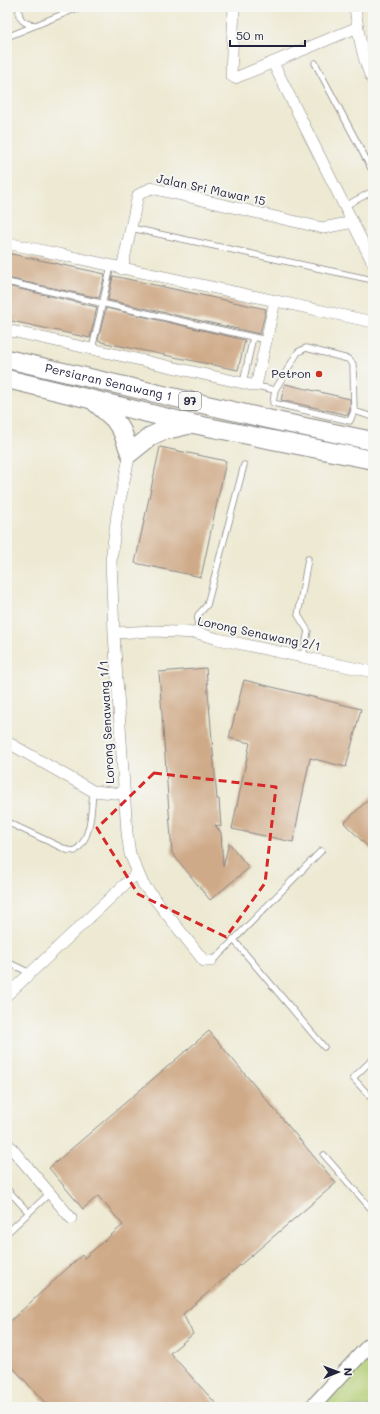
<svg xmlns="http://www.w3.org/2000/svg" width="380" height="1414" font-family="Mali,sans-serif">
<rect width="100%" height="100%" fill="#f6f6f2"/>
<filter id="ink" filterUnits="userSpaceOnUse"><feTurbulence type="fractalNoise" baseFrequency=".025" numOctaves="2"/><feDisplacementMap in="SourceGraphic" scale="8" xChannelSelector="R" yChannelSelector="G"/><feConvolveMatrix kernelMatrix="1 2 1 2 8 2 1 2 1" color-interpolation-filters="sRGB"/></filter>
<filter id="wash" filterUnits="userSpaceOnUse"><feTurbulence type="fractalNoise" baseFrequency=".012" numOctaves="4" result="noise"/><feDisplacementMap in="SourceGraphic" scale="16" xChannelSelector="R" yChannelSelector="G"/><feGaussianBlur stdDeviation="0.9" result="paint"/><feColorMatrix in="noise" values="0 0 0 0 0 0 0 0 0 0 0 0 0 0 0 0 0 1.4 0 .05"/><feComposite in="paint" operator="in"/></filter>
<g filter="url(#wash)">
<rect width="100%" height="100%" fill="#ede9d2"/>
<path fill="#b2cd73" stroke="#6a7857" d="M373,1353V1407H323Z"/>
<g id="blocks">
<path fill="#cfaa88" d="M7,253L105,274L99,298L7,278Z
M113,276L266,309L260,334L108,300Z
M7,286L97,307L90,338L7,320Z
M106,308L245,340L238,370L101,342V341L98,340Z
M285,384L350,399V410L348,415L281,400Z
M160,447L226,461L201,577L135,563Z
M206,668L217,799H219L221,827L215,825L221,833L223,867L229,843L249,868L210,900L172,853L159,672Z
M244,680L361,709L346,767L310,758L293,842L232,829L250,743L229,738Z
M373,795V852L344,823Z
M209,1031L336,1183L183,1314L193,1334L170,1353L219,1407H49L7,1361V1324L82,1255L84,1258L123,1225L98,1196L83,1209L49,1168Z"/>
</g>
</g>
<g filter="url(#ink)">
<use href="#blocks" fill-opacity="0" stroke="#888686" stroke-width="1"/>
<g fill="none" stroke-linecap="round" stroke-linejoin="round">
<g stroke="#888686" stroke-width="7">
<path id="service" d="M19,7C18,19 23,24 35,25
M7,37L80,7
M315,63L373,172
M345,206L373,191
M131,228L373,280
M7,282L266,340
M92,349L111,266
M243,383L253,337
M256,386L275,390L273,403L350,421L354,411L373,417
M275,390L298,352L306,348L348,359L353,364L354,411
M197,633L198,615L207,605L244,465
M303,656L308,631L298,615L308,559
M7,822L67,850L75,851C92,838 91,811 93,791
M233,939L324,1047
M211,961L217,957L321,851
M7,962L30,973
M373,1059L353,1078L373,1100
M324,1155L373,1211
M7,1189L29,1213
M7,1233L50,1193"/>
</g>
<g stroke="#888686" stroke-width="12">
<path id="minor" d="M234,7L231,75L235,78L358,27
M355,7C358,31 362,59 373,81
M273,63L373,263
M7,243L373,322
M122,269L138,195L151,188L323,228L353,222
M7,330L256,386L275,301
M130,453L117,514L111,561L114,633L127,833L130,854L143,884L204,961H211
M114,633L154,631L197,633L218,639L373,672
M7,742L93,791L124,794
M7,995L138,872
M7,1143L71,1218"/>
</g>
<g stroke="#888686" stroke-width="16">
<path id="tertiary" d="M312,1407L373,1341"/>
</g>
<g stroke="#888686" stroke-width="20">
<g id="primary">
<path id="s1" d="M7,359L281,422L373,441"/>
<path d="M7,379L193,424L373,460"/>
<path d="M95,402L114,419L122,431L130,453L151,436L162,431L188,425"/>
</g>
</g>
<use href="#service" stroke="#fff" stroke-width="5.5"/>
<use href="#minor" stroke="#fff" stroke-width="11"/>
<use href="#tertiary" stroke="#fff" stroke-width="14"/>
<use href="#primary" stroke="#fff" stroke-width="18"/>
</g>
</g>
<path fill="none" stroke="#d62828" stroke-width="3" stroke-dasharray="8 5" stroke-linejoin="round" d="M154,773L276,787L265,883L226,937L138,894L97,828Z"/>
<circle fill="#c8321e" stroke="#f6f6f2" stroke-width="1.5" cx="319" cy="374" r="4"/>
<g text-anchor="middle" stroke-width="4" stroke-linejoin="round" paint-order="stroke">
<rect fill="#f6f6f2" stroke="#626272" stroke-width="1" x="179" y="392" width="22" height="18" rx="3"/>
<g font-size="11" font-weight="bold" fill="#22223b">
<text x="190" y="405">97</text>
</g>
<g font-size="12" fill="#22223b" stroke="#f6f6f2">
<text transform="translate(211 190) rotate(12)" y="4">Jalan Sri Mawar 15</text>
<text dy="4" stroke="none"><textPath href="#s1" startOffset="104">Persiaran Senawang 1</textPath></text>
<text transform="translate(259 634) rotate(12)" y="4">Lorong Senawang 2/1</text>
<text transform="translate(107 722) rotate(-93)" y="4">Lorong Senawang 1/1</text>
</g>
<g font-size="12" fill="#22223b" stroke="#f6f6f2" text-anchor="end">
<text x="311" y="378">Petron</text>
</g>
</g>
<rect width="380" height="1414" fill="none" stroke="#f6f6f2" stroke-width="24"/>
<g transform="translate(338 1372) rotate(89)" stroke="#f6f6f2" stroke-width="3" paint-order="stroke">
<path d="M0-3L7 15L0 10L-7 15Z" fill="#22223b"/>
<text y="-6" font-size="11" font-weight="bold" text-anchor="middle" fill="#22223b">N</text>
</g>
<path d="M230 40v6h75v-6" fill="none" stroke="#22223b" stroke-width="2"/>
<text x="236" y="40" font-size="12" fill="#22223b" stroke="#f6f6f2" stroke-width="3" paint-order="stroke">50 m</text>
</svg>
